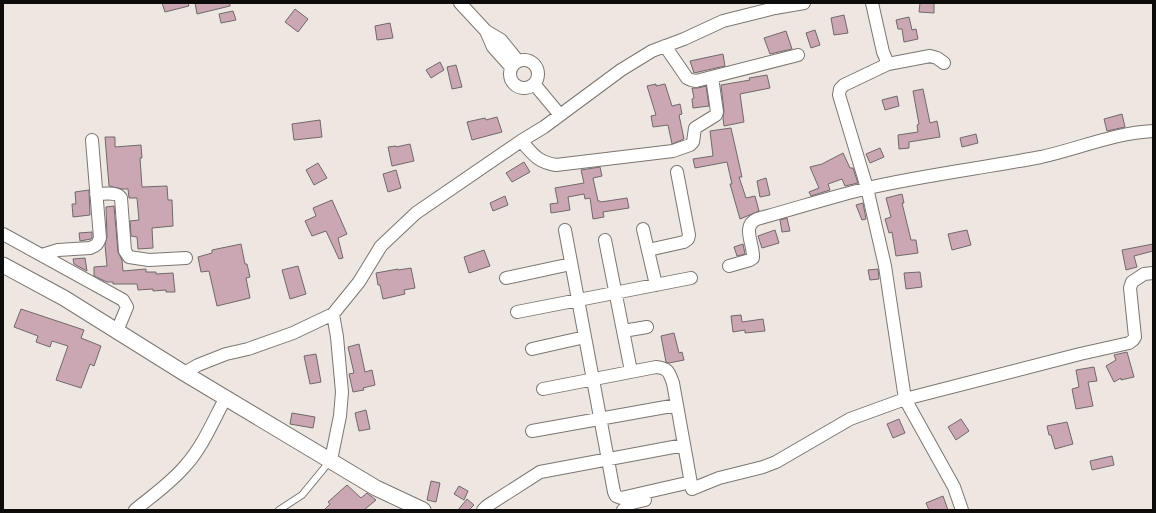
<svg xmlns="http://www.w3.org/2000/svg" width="1156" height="513" font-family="Ubuntu,sans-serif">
<rect width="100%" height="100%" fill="#eee7e1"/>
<path fill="#cba7b4" stroke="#70686b" d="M162,3H188L189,6L165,12Z
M195,3H230V6L197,14Z
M920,3H934V13L919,12Z
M295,9L308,19L298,32L285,22Z
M233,11L236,20L221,23L219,14Z
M844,15L848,33L834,35L831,18Z
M909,17L912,30L916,29L918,39L904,42L902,29H898L896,20Z
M390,23L393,38L377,40L375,26Z
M815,30L820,45L811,48L806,33Z
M786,31L792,49L770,54L764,38Z
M723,54L725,66L694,73L690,61Z
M440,62L444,70L431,78L426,70Z
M456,65L462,87L452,89L447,67Z
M767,75L770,88L740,94L744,122L724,126L723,118L724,111L721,85L750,80L749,78Z
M656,84V86L665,84L672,106L680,104L682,114L679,115L684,139L672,144L668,125L653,127L651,116L656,115L647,86Z
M706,86L709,106L693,108L692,99L694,98L692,88H698Z
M923,89L930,123L937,121L940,137L909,142V148L899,149L898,135L918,132L917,125L919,124L913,91Z
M897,96L899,106L885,110L882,100Z
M1122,114L1125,127L1107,131L1104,119Z
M497,117L502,132L472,140L467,122L485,118L486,120Z
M320,120L322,137L294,140L292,124Z
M731,128L742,177H739L746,198L755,196L759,211L740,219L730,184H732L727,162L695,168L693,159L713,156L710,131Z
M976,134L978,143L962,147L960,138Z
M105,137H115V147L141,145L142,158H140L142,187L167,186L168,200H172L173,226L152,228L153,248L138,249L137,237L131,236L130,221L139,220L137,198H129L128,189H122L109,186Z
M410,144L414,161L392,166L388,147L396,146V147Z
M880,148L884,157L870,163L866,154Z
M843,153L850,168H853L858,183L845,186L842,179L828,184L830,190L811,196L809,192L819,188L810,167L822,164Z
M524,162L530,172L512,182L506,173Z
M318,163L327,178L314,185L306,170Z
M600,167L602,176L593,178L598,201H600L601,202L627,198L629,208L603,212L604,217L593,219L590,198L585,199L584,194L568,197L570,210L551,213L550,204L558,203L555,188L584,183L581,170Z
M396,170L401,188L388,192L383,174Z
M766,178L770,195L760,197L757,181Z
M89,190L90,215L73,217L72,204H76L75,192Z
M902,194L904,203H902L911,240H916L918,253L896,256L892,232L889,233L885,219L891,217L886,198Z
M505,196L508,205L493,211L490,203Z
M332,200L347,234L338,238L343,258L339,259L326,231L312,236L305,221L316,216L313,208Z
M863,203L866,219L862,220L856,205Z
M114,206L118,252L122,260L123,271L146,269V272H156V274L173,273L175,292H166V290L153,291V289L138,290L137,284H113V282H107L94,276V267L107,266L105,245L107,237L106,207Z
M787,218L790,231L782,232L780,220Z
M775,230L779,243L762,248L758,236Z
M967,230L971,245L952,250L948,234Z
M92,232V237L91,239L80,241L79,233Z
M241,244L245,264H247L250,277L246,278L250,298L217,306L209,271L201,272L198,257L212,253V250Z
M743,244L745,254L737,256L734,247Z
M1153,244V251L1134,256L1137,267L1126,270L1122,250Z
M484,250L490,266L469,273L464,257Z
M85,258L87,271L74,264L73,259Z
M298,266L306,294L290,299L282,270Z
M411,268L415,288L404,290L405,294L383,299L380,285H378L376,273L398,269V270Z
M878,269L879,279L870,280L868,270Z
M920,272L922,287L906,289L904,273Z
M21,309L84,330L81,338L101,346L94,366L90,364L81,388L56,380L68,346L52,341L50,347L36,342L38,336L14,327Z
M741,315L742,322L763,319L765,331L745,333V330L733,332L731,316Z
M674,333L679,353L682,352L684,360L669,363L666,362L661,336Z
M359,344L365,372L372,370L375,385L363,388L364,390L353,392L349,374L354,373L348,347Z
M1127,352L1134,377L1121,380V378L1114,382L1106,366L1116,360L1114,355Z
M316,354L321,382L310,384L304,356Z
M1094,367L1097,381L1088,382L1093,406L1076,409L1072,389L1079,387L1076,370Z
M366,410L370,429L359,431L355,413Z
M292,413L315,417L313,428L290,424Z
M899,419L905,433L893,438L887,424Z
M961,419L969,431L956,440L948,427Z
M1067,422L1073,444L1055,449L1051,435H1049L1047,426Z
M1112,456L1114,465L1092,470L1090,461Z
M431,481L440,483L436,502L427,500Z
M347,485L361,498L367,493L376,500L364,510H324L330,504L328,502Z
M459,486L468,491L464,500L454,494Z
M943,496L948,510H929L926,503Z
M467,499L474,505L469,510H458Z"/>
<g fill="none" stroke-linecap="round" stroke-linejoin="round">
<g stroke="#7c7570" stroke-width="8">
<path id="service" d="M279,510L302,495L330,461"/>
</g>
<g stroke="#7c7570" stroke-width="14">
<path id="minor" d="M460,3L486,31L501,40L518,61
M872,3L883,52L888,64L844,85L840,89L839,95L867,188L885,266L905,399L954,487L962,510
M486,31L493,47L511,67
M665,46L687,78L691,80L696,81L798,55
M510 74a14 14 0 1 1 28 0a14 14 0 1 1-28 0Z
M888,64L930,56L937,58L944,63
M535,85L560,115
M521,141C533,154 537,162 556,165L673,151L690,145L693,142L695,128L716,115L717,112L712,77
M96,194C104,194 117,191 121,198L125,251L129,257L149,260L186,258
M643,229L656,285
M565,230L614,492L616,496L621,498L691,482
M3,234L123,300L127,307L117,331
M605,240L631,371
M648,250L684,242L688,239L689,235L677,172
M42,255L58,250L90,248C96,246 98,244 100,238L92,140
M729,266L750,260L753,258C754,244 741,226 757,219C794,209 831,197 868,188C925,175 983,168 1041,157C1078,149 1114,133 1153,131
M506,278L571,264
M517,312L691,278
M623,331L647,327
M532,349L585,337
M184,373L198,365L226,354L248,349L293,333L333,314L359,282L381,246L416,213L521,141L544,127L621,70L639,59L652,51L684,39L723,21L775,8L804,3
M543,389L656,367C668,368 669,372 673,383L692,489
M532,431L677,405
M331,460L340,416L342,392L337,337L333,314
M692,489L719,478L763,467L776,462L850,419L905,399L1080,354L1129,343L1133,340L1135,337L1130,288L1132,282L1144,274L1153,273
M135,510C153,495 171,483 186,465C203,446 213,421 225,399
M483,510L487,506L540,472L684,445
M623,510L632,503L645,500"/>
</g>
<g stroke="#7c7570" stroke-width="17">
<path id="tertiary" d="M3,265L64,298L184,373L376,488L423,510"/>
</g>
<use href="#service" stroke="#fff" stroke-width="6"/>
<use href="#minor" stroke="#fff" stroke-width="12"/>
<use href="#tertiary" stroke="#fff" stroke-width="15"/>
</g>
<rect width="1156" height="513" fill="none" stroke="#0e0c0a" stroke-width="8"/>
</svg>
